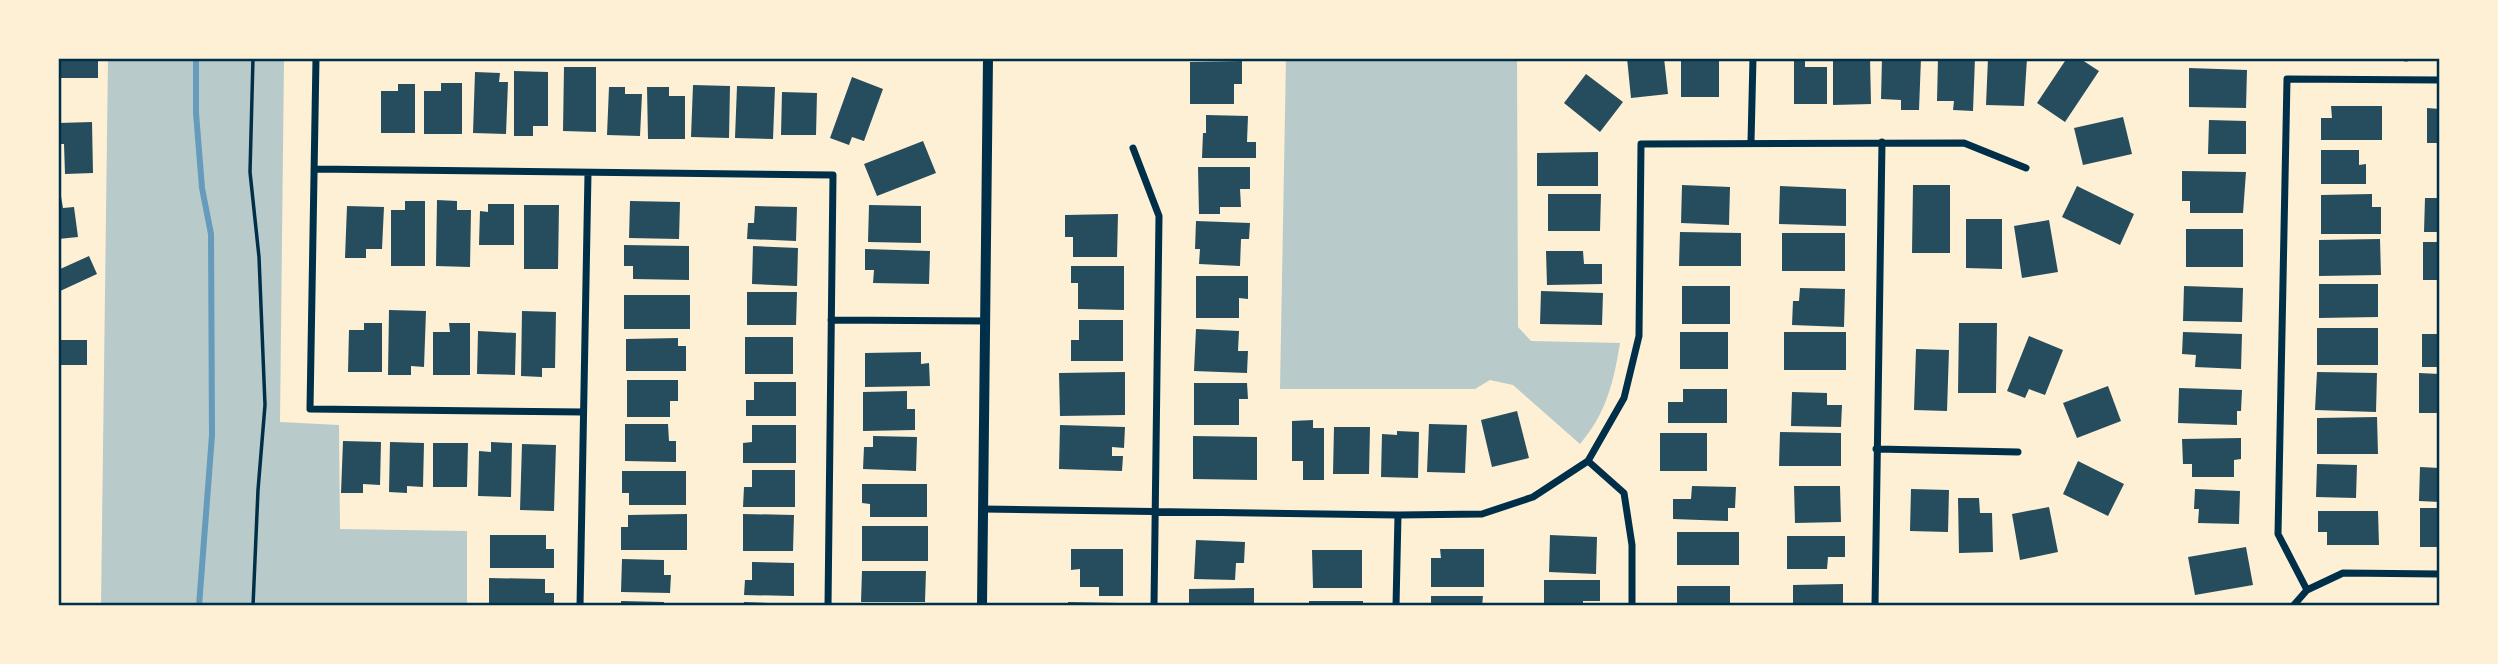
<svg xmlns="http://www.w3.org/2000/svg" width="2498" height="664" font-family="'Space Grotesk',sans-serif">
<rect width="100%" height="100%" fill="#fdf0d5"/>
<path fill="#b9caca" d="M108,58H284L280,422L339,425L340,529L467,531V606H101Z
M1286,58H1517L1518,327L1531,341L1620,343C1614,381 1606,414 1580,444L1513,385L1490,380L1475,389H1280Z"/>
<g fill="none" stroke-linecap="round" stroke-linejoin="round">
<path stroke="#669bbc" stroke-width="6" d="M196,58V113L202,188L211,234L212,435L199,606
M2406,59V58"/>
</g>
<path fill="#264d5e" d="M58,58H98V78H58Z
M1627,58H1664L1668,94L1631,98Z
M1681,58H1719V97H1681Z
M1833,58H1870L1871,104L1833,105Z
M1882,58H1921L1919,110H1901V100L1881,99Z
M1938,58H1975L1973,111L1953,110L1954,101H1937Z
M1988,58H2027L2024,106L1986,105Z
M2067,58H2079L2099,71L2065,122L2037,103Z
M1794,59H1805V67H1827V104H1794Z
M1242,61V84H1234V104H1190V62Z
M564,67H596V132L563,131Z
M2189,68L2247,70L2246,108L2189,107Z
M514,71L548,72V126H533V136H514Z
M475,72L500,73L499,82H508L506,134L473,133Z
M1586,74L1623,102L1600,132L1564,103Z
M852,77L883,89L864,141L852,137L849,145L830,138Z
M441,83H462V134H424V91H441Z
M398,84H415V133H381V91H398Z
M693,85L730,86L729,138L691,137Z
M737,86L775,87L773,139L735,138Z
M609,87H625V94H642L640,136L607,135Z
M647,87H669V96H685V139H648Z
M782,92L817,93L816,135H781Z
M2331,106H2382V140H2321V118H2332Z
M2427,108L2440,109V143H2427Z
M1206,115L1248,116L1247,142H1256V158H1202L1203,133H1206Z
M2123,117L2132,154L2083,165L2074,128Z
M2209,120L2246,121V154H2208Z
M92,122L93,173L65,174L64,144H58V123Z
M923,141L936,173L877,196L864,164Z
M2321,150H2359V165L2366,164V184H2321Z
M1598,152V186H1537V153Z
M1198,167H1250V189H1240L1241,207H1220V214H1199Z
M2182,171L2246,172L2243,213H2190V201H2182Z
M58,179L63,208L74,207L78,237L58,239Z
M1682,185L1730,187L1729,225L1681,223Z
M1913,185H1950V253H1912Z
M1780,186L1846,189V226L1779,224Z
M2077,186L2134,214L2120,245L2062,217Z
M1548,194H1601L1600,231H1548Z
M2372,194V207H2381V234H2321V195Z
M2425,198H2440V232H2424Z
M437,200L457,201V210H471L470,267L436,266Z
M405,201H425V266H391V210H405Z
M630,201L680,202L679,239L629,238Z
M488,204H514V245H479L480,211L488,212Z
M524,205H559L558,269H524Z
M869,205L921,206V243L868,242Z
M347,206L384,207L382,249H366V258H345Z
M755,206L797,207L796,241L747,239L748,223H754Z
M1118,214L1117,257H1073V237H1065V215Z
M1966,219H2002V269L1966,268Z
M2049,220L2058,272L2022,278L2014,226Z
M1196,221L1250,223L1249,239H1241L1240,266L1199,264L1200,249H1195Z
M2186,229H2243V267H2186Z
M1680,232L1741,233V266H1679Z
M1782,233H1845V271H1782Z
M2380,239L2381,275L2319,276V240Z
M2423,242H2440V280H2423Z
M624,245L689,246V280L633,279V266H624Z
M753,246L798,248L797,286L752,284Z
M865,249L930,251L929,284L873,283L874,270H865Z
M1546,251H1583L1584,264H1602V284L1547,285Z
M89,256L97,274L58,292V270Z
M1071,266H1124V310L1078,309V283H1071Z
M1196,276H1248V299L1239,298V318H1196Z
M2319,284H2378V317L2319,318Z
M1682,286H1730V324H1682Z
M2184,286L2243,288L2242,322L2183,321Z
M1800,288L1845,289L1844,327L1792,325L1793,301H1799Z
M1541,291L1603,293L1602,325L1540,324Z
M747,292H797L796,325H747Z
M624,295H690V329H624Z
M389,310L426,311L424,367L411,366V375H388Z
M522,311L556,312L555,368H542V377L521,376Z
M1079,320H1123V361H1071V340H1079Z
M364,323H382V372H348L349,330H364Z
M449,323H470V375H433V332H450Z
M1959,323H1997L1996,393H1958Z
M2317,328H2378V365H2317Z
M1196,329L1239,331L1238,351H1248L1247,373L1194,371Z
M478,331L516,333L515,375L477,374Z
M1680,332H1728V369H1680Z
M1784,332H1846V370H1784Z
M2183,332L2242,334L2241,369L2195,367L2196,355L2182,354Z
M2422,334H2440V367H2422Z
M2029,336L2063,350L2045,395L2029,389L2025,398L2007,391Z
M745,337H793V374H745Z
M678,338V346H686V371H626V339Z
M59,340H87V365H59Z
M1916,349L1949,350L1947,411L1914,410Z
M921,352V364L929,363L930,386L865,387V353Z
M1125,372V415L1060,416L1059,373Z
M2317,372L2377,373L2376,412L2315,410Z
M2419,373L2440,374V413H2419Z
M627,380H678V401H670V417H627Z
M754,382H796V416H746V400H754Z
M1194,383H1247L1248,399H1239V425H1194Z
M2108,386L2121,421L2077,438L2063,403Z
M2179,388L2242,390L2241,411H2237V425L2178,423Z
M1683,389H1727V423H1668V402H1683Z
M907,391V409H915V430L863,431V392Z
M1792,392L1827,393V405H1842L1841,427L1791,426Z
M1517,411L1529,458L1492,467L1481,420Z
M2377,417L2378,454H2317V418Z
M1313,420V428H1324V480H1303V461H1292V421Z
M625,424H668L669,441H676V462L625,461Z
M1429,424L1467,425L1465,473L1427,472Z
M752,425H796V463H743V443L752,442Z
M1060,425L1125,427L1124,448L1112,447V456H1123L1122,471L1059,469Z
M1334,427H1370L1369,474H1333Z
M1397,431L1419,432L1418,478L1381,477L1382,434L1397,435Z
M1780,432L1841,433V466H1779Z
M1660,433H1707V471H1660Z
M873,436L917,437L916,471L863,469L864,447H873Z
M1193,436L1257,437V480L1193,479Z
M2241,438V459L2234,460V477H2192V464H2183L2182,439Z
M343,441L381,442L380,485L363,484V493H341Z
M390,442L424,443L423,487L407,486V493L389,492Z
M491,442L512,443L511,497L478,496L479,451L491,452Z
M433,443H468L467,487H433Z
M522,444L556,445L554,511L520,510Z
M2078,461L2124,484L2108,516L2063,494Z
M2317,464L2357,465L2356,498L2316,497Z
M2420,467L2440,468V502L2419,501Z
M752,470H795V507H743L744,487H752Z
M622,471H686V505H629V493H622Z
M862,484H927V517H870V504L862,503Z
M1692,486L1736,487L1735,508H1728V521L1673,519V499H1691Z
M1794,486H1840L1841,522L1795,523Z
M1911,489L1949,490L1948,532L1910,531Z
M2195,489L2240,491L2239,524L2198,523L2199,509H2194Z
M1958,498H1979L1980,513H1992L1993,552L1959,553Z
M2049,507L2058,552L2020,560L2012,514Z
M2420,508H2440V547H2420Z
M2318,511H2378L2379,545H2327V532H2318Z
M687,514V550H621V527H628V515Z
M743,514L794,515L793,551H743Z
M862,526H928V561H862Z
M1677,532H1739V565H1677Z
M490,535H546V549H554V568H490Z
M1550,535L1597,537L1596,574L1549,572Z
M1787,536H1845V557H1828L1827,569H1787Z
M1196,540L1245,542L1244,563H1236L1235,580L1194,579Z
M2246,547L2253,585L2195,595L2188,557Z
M1071,549H1123V596H1099V587H1080V569L1071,570Z
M1440,549H1484V587H1431V558H1441Z
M1312,550H1362V588H1313Z
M622,559L664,560V575H671L670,593L621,592Z
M752,562L794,563V596L744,595L745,580H752Z
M862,571H926L925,602H861Z
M489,578L545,579V593H554V606H489Z
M1544,580H1600V601H1583V606H1544Z
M1843,584V606H1793V585Z
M1677,586H1730V606H1677Z
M1254,588V606H1189V589Z
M1431,596H1483L1482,606H1431Z
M621,601L664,602V606H621Z
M1309,601H1363V606H1309Z
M744,602L796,604V606H744Z
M1068,602L1120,603V606H1068Z"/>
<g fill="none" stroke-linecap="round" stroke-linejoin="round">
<path stroke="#003049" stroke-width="3.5" d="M253,58L250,172L259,257L265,405L258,490L253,606"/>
<path stroke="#003049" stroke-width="7" d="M316,58L310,409L583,412
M1751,142L1753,58
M1133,148L1159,216L1154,606
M314,169L833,175L828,606
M831,320L986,321
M1876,449L2018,452
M983,509L1398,515L1482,514L1533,497L1588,461
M2307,590L2343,573L2440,574
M580,606L588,173
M1396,606L1398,515
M1632,606V545L1624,493L1588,461L1624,398L1639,336L1641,144L1964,143L2026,168
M1875,606L1882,142
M2293,606L2307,590L2278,534L2287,79L2440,80"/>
<path stroke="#003049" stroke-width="10" d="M982,606L988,58"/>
</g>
<rect width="2498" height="664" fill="none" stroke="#fdf0d5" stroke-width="119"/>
<rect x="60" y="60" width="2378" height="544" fill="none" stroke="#003049" stroke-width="2.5"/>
</svg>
